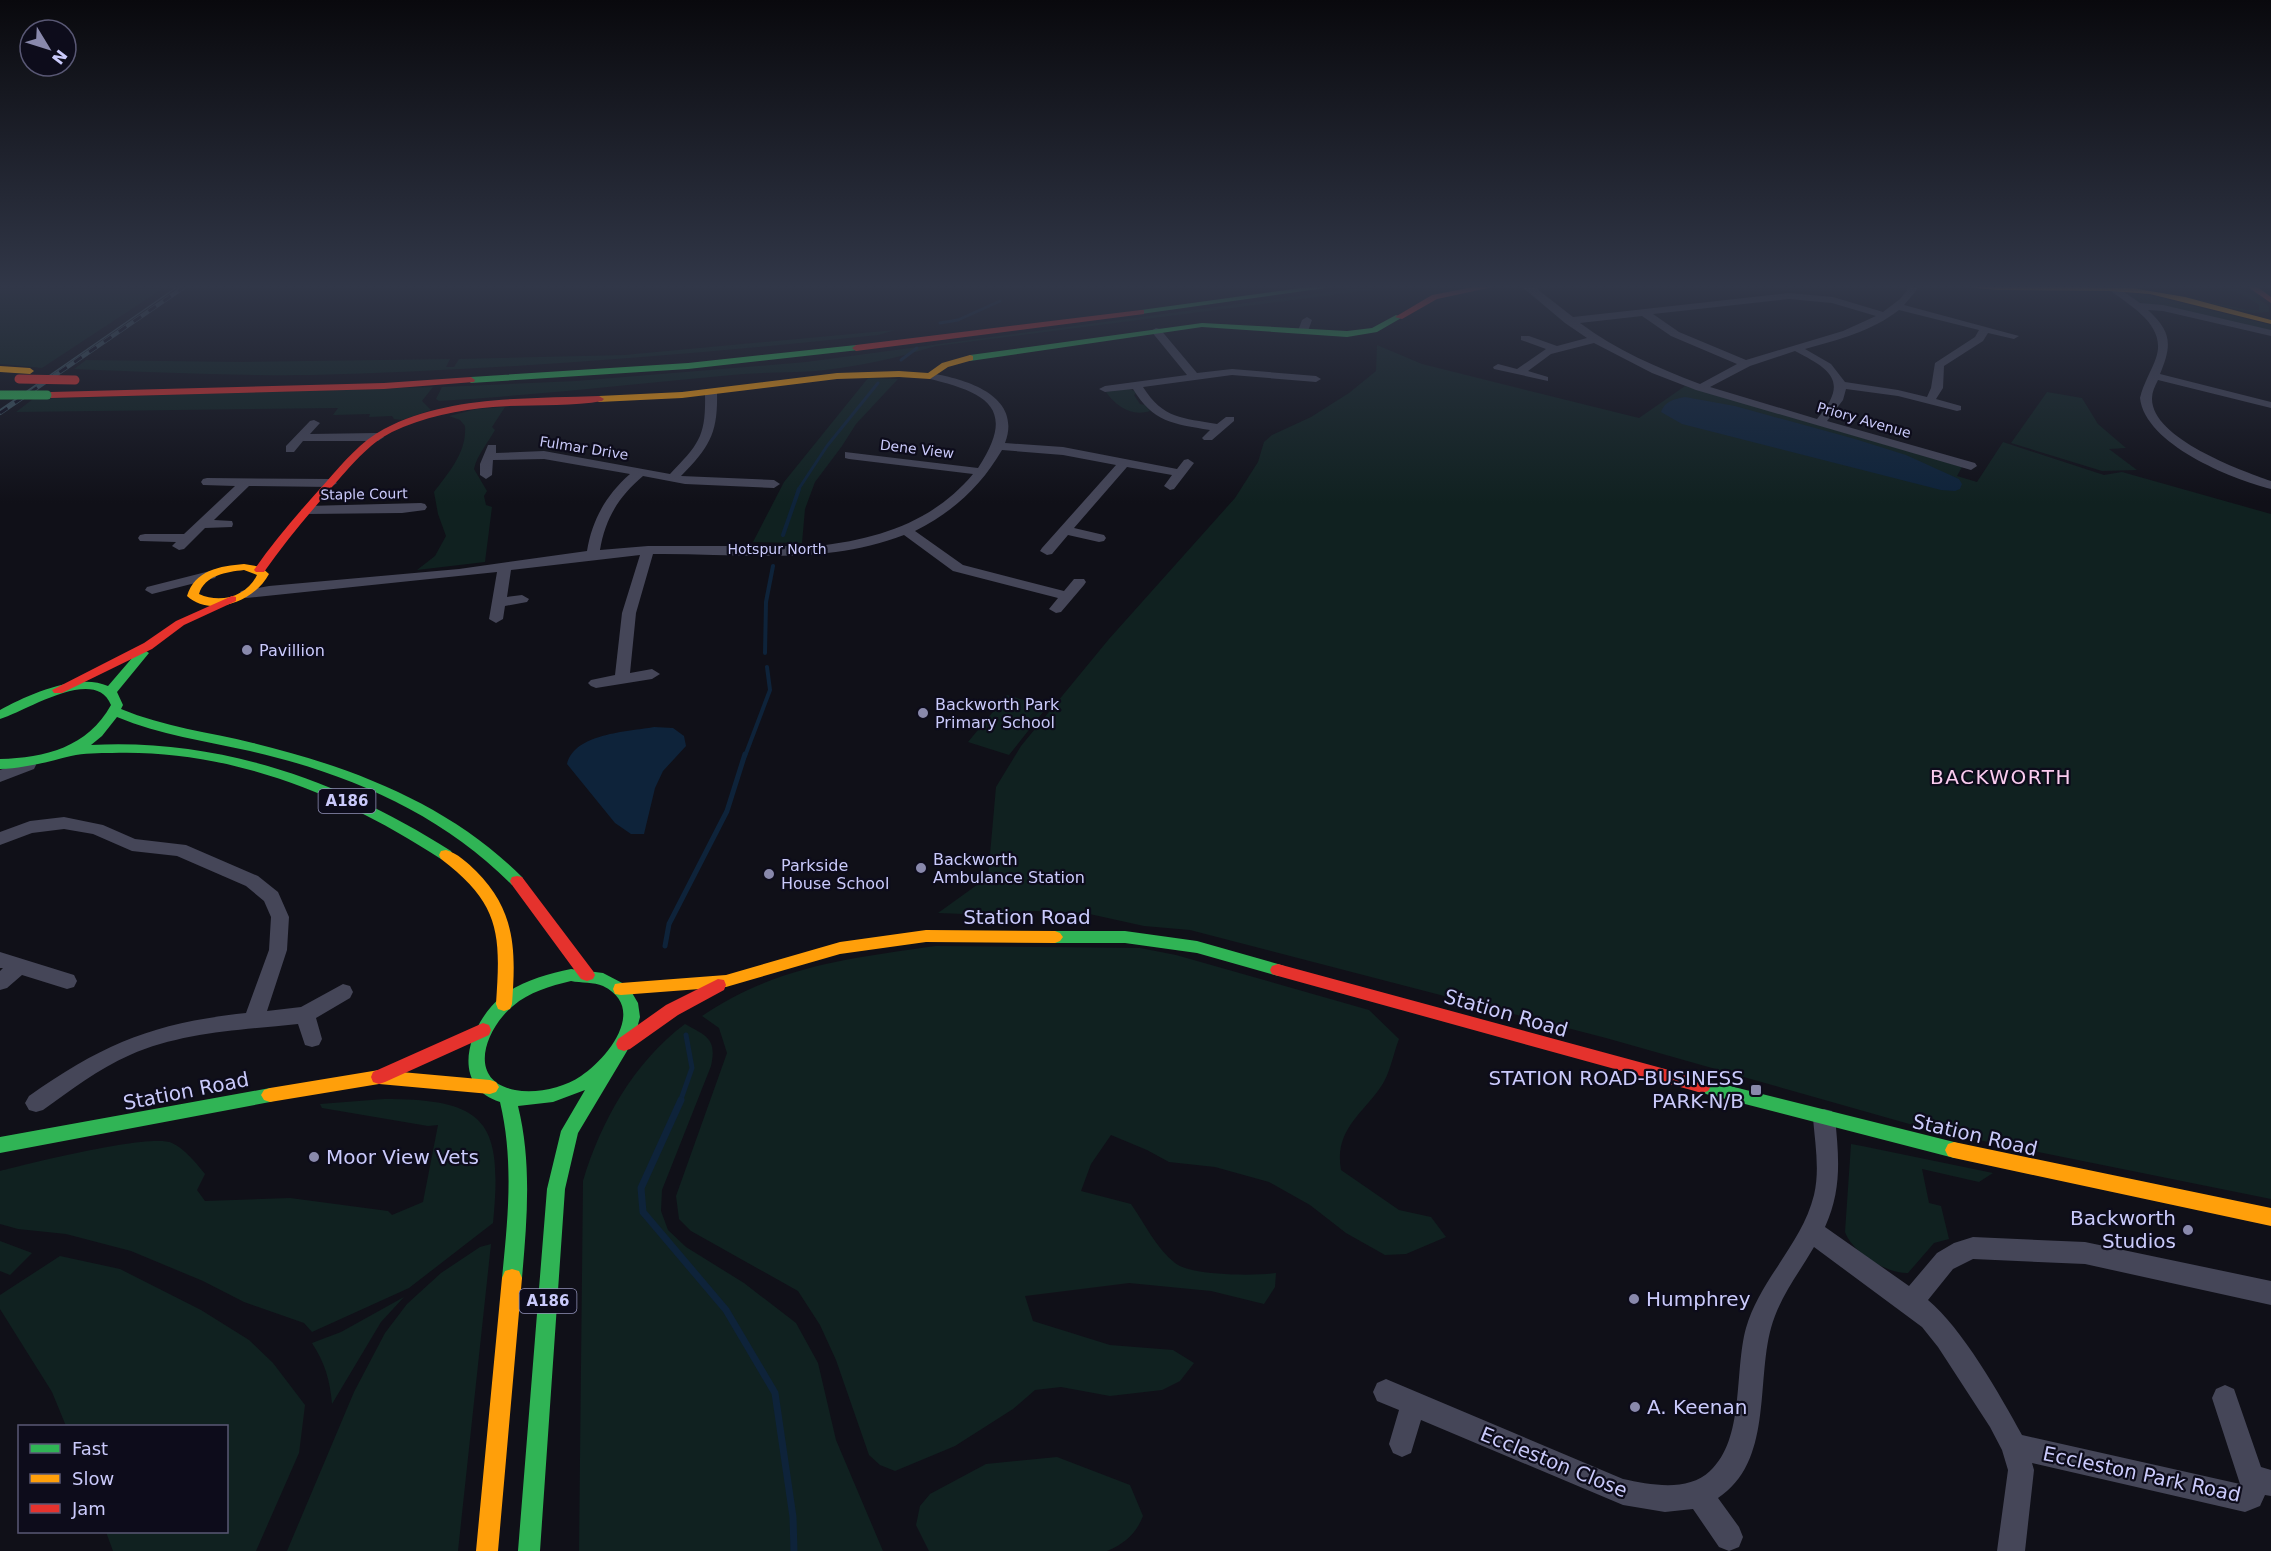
<svg xmlns="http://www.w3.org/2000/svg" width="2271" height="1551" font-family="'DejaVu Sans',sans-serif">
<rect width="100%" height="100%" fill="#101018"/>
<path fill="#102120" d="M11,285H168L42,368L0,364V288Z
M1380,285H1409L936,346C897,358 857,367 816,371C792,373 768,372 743,374C642,383 541,395 439,401L436,399L442,387L576,381L806,362Z
M2216,285C2237,285 2254,293 2269,307V312L2252,313L2163,292L2247,310H2259V305L2245,296Z
M2128,293L2149,295L2271,325V332L2138,302L2127,295Z
M895,330L878,335C690,355 501,370 312,375C233,376 148,372 74,369L86,360L242,362L450,359L446,367H454L459,359L624,355Z
M1377,345L1422,364L1639,418L1685,386L1962,467L1957,476L1977,482L2003,442L2104,475L2122,472L2271,514V1199L1934,1131L1606,1038L1190,930L1144,926L1085,913L1034,911L990,915L938,913L988,877L996,787L1021,746L1109,639L1235,498L1258,462L1264,442L1272,435L1311,417L1349,393L1376,371Z
M868,378L898,379L856,424L842,446L815,482L805,509L802,543L753,542L784,482Z
M433,387L422,401L431,410L402,420L394,419L392,416L369,417L370,414L333,415L338,408L16,412L33,399Z
M1127,388L1137,392L1134,395L1140,404L1145,405L1150,411C1131,417 1116,406 1106,392Z
M2047,392L2082,398L2098,424L2126,448L2109,449L2137,470L2102,471L2011,443Z
M505,407L492,427L495,430C488,443 477,455 474,469L487,491L484,496L486,505L492,507L485,562L417,570L435,556L446,536L438,514L434,492C449,472 467,452 465,426L460,420L449,416L477,409Z
M1007,695L1047,707L1009,755L968,742Z
M936,946L1140,948L1176,955L1369,1010L1399,1039C1393,1054 1390,1075 1380,1088C1361,1115 1334,1131 1341,1170L1399,1210L1431,1217L1446,1237L1406,1254L1385,1255L1346,1233L1310,1205L1269,1182L1215,1167L1169,1162L1147,1150L1111,1135L1091,1164L1081,1191L1131,1204C1145,1224 1156,1248 1175,1263C1191,1276 1256,1276 1276,1273L1275,1287L1264,1304L1211,1291L1129,1283L1025,1296L1033,1321L1110,1345L1173,1350L1194,1363L1180,1381L1162,1390L1110,1396L1061,1387L1035,1390L1013,1409L955,1446L895,1471L880,1465L869,1455L836,1360L820,1325L798,1291L691,1231L679,1219L676,1196L727,1053L719,1028L702,1016C775,966 851,958 936,946Z
M685,1024C707,1036 717,1039 711,1066L662,1190L661,1211L668,1230L686,1247L744,1283L796,1323L818,1363L836,1440L883,1551H579L583,1181C601,1121 634,1062 685,1024Z
M384,1099C487,1099 503,1122 493,1223L409,1288L312,1332L304,1323L244,1302L203,1281L131,1251L66,1234L18,1229L0,1224V1171C28,1164 150,1133 172,1143C186,1150 195,1162 205,1174L197,1190L205,1201L290,1198L388,1211L392,1215L423,1202L438,1125L428,1126L322,1108L320,1104Z
M1851,1144L1862,1146L1993,1173L1979,1182L1922,1169L1929,1203L1941,1206L1949,1239L1934,1243L1908,1273C1887,1274 1852,1252 1845,1232Z
M0,1241L32,1253L10,1275L0,1271Z
M491,1244L458,1551H287L354,1392L385,1333L407,1304L441,1273L480,1247Z
M60,1256L120,1269L201,1310L249,1340L273,1363L305,1405L299,1453L256,1551H113L106,1532H226V1426H66L52,1392L0,1309V1295Z
M404,1297L381,1322L332,1404C330,1380 325,1363 312,1343L341,1332Z
M1057,1457L1130,1485L1143,1516C1136,1534 1124,1544 1107,1551H929L916,1525L920,1506L930,1494L986,1464Z"/>
<path fill="#0e233a" d="M1685,397L1735,406L1855,439L1906,455L1959,479L1962,484L1960,489L1955,491L1941,490L1682,424L1661,412C1665,401 1674,399 1685,397Z
M654,727L673,728L684,736L686,746L663,771L655,788L644,834H631L615,823L567,764C575,733 627,732 654,727Z"/>
<g fill="none" stroke-linecap="round" stroke-linejoin="round">
<path stroke="#0e233a" stroke-width="3" d="M940,323L958,320L1000,301
M901,360L917,348
M798,490L827,446L878,383"/>
<path stroke="#0e233a" stroke-width="4" d="M783,535L799,489
M765,653L766,602L773,566
M745,756L770,690L767,667"/>
<path stroke="#0e233a" stroke-width="5" d="M665,946L669,924L727,811L745,754
M680,1102L692,1068L686,1035"/>
<path stroke="#0e233a" stroke-width="7" d="M681,1100L641,1188L643,1212L726,1310L775,1393L793,1517L794,1551"/>
<path fill="#454658" fill-rule="evenodd" d="M1520,285H1532L1573,317L1789,293L1833,297L1883,312L1900,299L1911,285H1921L1904,305L2019,336L2014,339L1988,333L1983,341L1944,366L1943,388L1936,399L1961,406V410L1957,411L1898,396L1846,389L1843,400L1827,421L1975,463L1977,466L1971,470L1696,390L1652,373L1594,343L1551,354L1528,371L1548,377V381L1494,369L1493,367L1498,364L1517,369L1546,349L1521,340V336H1529L1557,346L1587,338L1565,323ZM1789,299L1832,303L1876,316L1843,331L1746,360L1679,332L1653,314ZM1899,310L1979,330L1975,337L1935,363L1931,388L1927,397L1898,390L1845,382L1831,364L1805,349C1838,340 1872,331 1899,310ZM1642,316L1671,336L1737,364L1700,384C1658,368 1616,350 1580,323ZM1795,351C1832,370 1849,382 1817,419L1710,387L1750,366Z
M2111,287H2117L2140,303L2163,305L2271,330V336L2163,311L2148,310C2172,332 2172,345 2160,374L2271,402V408L2158,380C2155,386 2152,392 2152,398C2151,438 2240,470 2271,481V489C2231,479 2145,444 2140,398C2143,384 2151,372 2156,358C2167,326 2132,307 2111,291Z
M1307,317L1312,320L1308,331L1299,333L1298,331L1302,320Z
M1156,328L1160,329L1197,373L1232,369L1316,376L1321,379L1316,382L1232,375L1143,387C1163,419 1183,418 1217,424L1226,417H1234V421L1212,440H1204L1202,438L1210,430C1173,424 1153,422 1133,389L1105,392L1099,389L1105,386L1187,375L1151,331Z
M930,373C965,379 1023,395 1005,443L1063,447L1177,469L1184,460L1188,459L1194,463L1174,489L1170,490L1164,486L1172,475L1127,467L1074,528L1104,535L1106,538L1104,541L1099,542L1068,535L1052,554L1047,555L1040,551L1042,548L1116,465L1063,455L1002,450C981,486 953,512 915,531L963,565L1064,591L1074,579H1084L1086,582L1084,585L1061,612L1056,613L1049,609L1058,598L953,571L904,535C824,566 737,553 653,554L636,613L630,673L652,669L660,674L652,679L596,688L591,686L588,683L591,680L615,675L622,613L640,555L511,570L507,597L522,595L529,599L527,602L505,606L503,619L496,623L489,619L497,572L246,598L239,594L241,591L269,586L459,569L587,551C592,520 606,495 630,474L544,459L493,460L492,475L486,479L480,475V464L488,445H496V453L544,451L670,474C700,443 706,436 705,392L711,389L717,392C718,433 710,447 681,476L774,480L780,484L774,488L685,484L643,476C619,496 605,519 600,550L648,546H818C878,539 933,522 973,474L849,459L845,458V452L978,468C1019,406 984,392 926,378V374Z
M314,420L320,423L310,434L378,433L384,437L378,441H303L294,452H286V446L310,421Z
M207,478L331,479L337,483L331,487L249,486L214,520L232,521L233,524L232,527L205,528L184,549L179,550L172,546L176,542L140,541L138,538L140,535L145,534H184L235,486L203,485L201,482L203,479Z
M421,503L425,504L427,507L425,510L402,513L307,514L301,510L307,506Z
M210,571L215,572L217,575L215,578L152,594L145,590L147,587Z
M28,759L34,761L36,765L34,769L0,782V770Z
M64,817L103,825L135,839L186,845L258,876L278,892L289,917L287,950L267,1011L301,1007L343,984L350,986L353,992L350,998L316,1018L322,1039L319,1045L312,1047L305,1045L298,1024C242,1030 182,1032 130,1055C98,1069 71,1090 43,1110L36,1112L29,1110L25,1103L29,1096C104,1043 154,1023 246,1013L269,950L271,917L264,901L246,886L177,856L132,851L93,834L64,829L32,833L0,845V832L30,821Z
M0,952L74,975L77,981L74,987L67,989L22,975L7,988L0,990V971L3,968H0Z
M1824,1109L1832,1111L1835,1118C1839,1157 1842,1190 1825,1227L1909,1286L1937,1253L1954,1243L1973,1237L2085,1242L2271,1281V1305L2085,1264L1973,1259L1953,1269L1928,1300C1962,1328 2000,1395 2022,1435L2240,1484L2212,1398L2216,1389L2225,1385L2234,1389L2261,1467L2271,1470V1496L2265,1495L2260,1506L2245,1512L2032,1463L2034,1470L2025,1551H1997L2008,1470L2002,1450L1990,1427L1938,1347L1922,1327L1814,1247C1799,1273 1779,1298 1771,1328C1756,1383 1773,1462 1718,1498L1739,1527L1743,1537L1739,1547L1729,1551L1719,1547L1693,1509L1665,1512L1623,1505L1421,1420L1411,1453L1402,1457L1393,1453L1389,1444L1399,1410L1377,1401L1373,1392L1377,1383L1386,1379L1623,1479C1651,1485 1688,1492 1710,1471C1745,1439 1734,1371 1746,1328C1760,1279 1802,1244 1814,1195C1820,1170 1815,1143 1813,1118L1816,1111Z"/>
<path fill="#30b455" fill-rule="evenodd" d="M1322,285H1347L1141,314L1137,312L1141,310Z
M1396,315L1403,317L1377,332L1347,337L1202,327L970,361L966,358L970,355L1202,323L1347,331L1372,328Z
M856,345L859,346V350L688,369L471,383L467,380L471,377L688,363Z
M143,649L149,653L117,692L123,705L121,709C164,727 209,732 253,743C352,767 449,804 522,877L524,881L522,885H512C441,813 347,773 250,751C205,741 160,735 117,717L102,736L91,745C221,738 343,782 451,851L453,855L451,859H441C343,795 231,749 112,753C99,753 84,753 71,756C47,762 26,768 0,769V759C45,758 88,747 111,705C95,665 25,712 0,719V710C27,695 78,672 108,686L139,650Z
M1055,931H1125L1197,941L1278,964L1284,966L1286,970L1284,974L1278,976L1197,953L1125,943H1055L1050,941L1047,937L1050,933Z
M571,969L603,973L628,986L638,1003L640,1017L636,1032L627,1051L578,1133L565,1189L540,1551H518L547,1189L561,1131L585,1090L553,1102L518,1106C532,1163 527,1220 522,1278L519,1285L512,1287L505,1285L502,1278C508,1218 514,1161 500,1102C447,1085 470,1022 502,996C522,981 547,974 571,969ZM571,981C581,983 594,982 603,986C648,1008 608,1058 581,1076C563,1088 536,1094 515,1090C466,1081 485,1029 513,1006C529,992 550,986 571,981Z
M1702,1079L1954,1142L1960,1144L1963,1150L1960,1156L1954,1158L1702,1093L1696,1091L1693,1086L1696,1081Z
M270,1088L276,1090L279,1095L276,1100L270,1102L0,1153V1137Z"/>
<path fill="#ff9f0a" fill-rule="evenodd" d="M1948,285L2132,288L2185,297L2271,320V324L2150,294L2110,291L1997,290Z
M970,355L973,356V360L948,367L930,379L899,377L837,379L682,398L599,402L594,399L599,396L682,392L837,373L899,371L928,373L942,363Z
M0,366L30,368L34,371L30,374L0,372Z
M244,564L261,567L269,574C255,601 211,618 187,596C195,570 220,566 244,564ZM244,570L257,575C247,596 221,604 199,594C205,575 226,572 244,570Z
M446,850C457,853 468,863 476,871C516,911 516,951 512,1004L510,1009L504,1011L498,1009L496,1004C501,933 500,904 441,859L439,855L441,851Z
M926,930L1055,931L1060,933L1063,937L1060,941L1055,943L926,942L840,954L726,987L621,995L615,994L613,989L615,984L621,983L726,975L840,942Z
M379,1070L490,1080L496,1082L499,1087L496,1092L490,1094L379,1084L270,1102L264,1100L261,1095L264,1090L270,1088Z
M1954,1142L2271,1208V1226L1954,1158L1948,1156L1945,1150L1948,1144Z
M512,1269L519,1271L522,1278L498,1551H476L502,1278L505,1271Z"/>
<path fill="#e5322d" fill-rule="evenodd" d="M1484,285H1502L1437,299L1402,319L1395,317L1432,295Z
M2245,285H2255L2271,297V303Z
M1141,310H1144V314L856,351L852,348L856,345Z
M471,377L475,380L474,382L384,389L51,398L46,395L51,392L384,383Z
M599,396L604,399L602,401C570,407 528,404 493,407C459,410 423,417 392,432C368,444 350,467 332,487C308,515 285,542 264,572H256L254,570C276,538 301,510 327,481C344,462 361,441 384,429C448,395 529,399 599,396Z
M232,596L236,597V601L184,625L152,649L62,693H54L52,690L144,643L176,621Z
M517,876L522,877L593,971L595,975L593,979L587,981L581,979L512,885L510,881L512,877Z
M1278,964L1702,1079L1708,1081L1711,1086L1708,1091L1702,1093L1278,976L1272,974L1270,970L1272,966Z
M718,979L724,980L726,985L724,990L678,1015L630,1049L624,1051L618,1049L616,1044L618,1039L666,1005Z
M483,1023L489,1025L491,1030L489,1035L385,1082L379,1084L373,1082L371,1077L373,1072Z"/>
<path stroke="#3e545f" stroke-width="1.5" d="M0,410L180,285"/>
<g stroke="#3e545f" stroke-width="4.5">
<path id="rail" d="M0,413L187,285"/>
</g>
<use href="#rail" stroke="#0d0c1b" stroke-width="3" stroke-dasharray="9" stroke-linecap="butt"/>
<path stroke="#30b455" stroke-width="9" d="M0,395H47"/>
<path stroke="#e5322d" stroke-width="9" d="M19,379L75,380"/>
</g>
<linearGradient id="sky" x2="0" y2="1"><stop stop-color="#09090d"/><stop offset="0.57" stop-color="#313748"/><stop offset="1" stop-color="#313748" stop-opacity="0"/></linearGradient>
<rect width="2271" height="503" fill="url(#sky)"/>
<g fill="#8989ac" stroke="#0d0c1b" stroke-width="2">
<circle cx="247" cy="650" r="6"/>
<circle cx="923" cy="713" r="6"/>
<circle cx="921" cy="868" r="6"/>
<circle cx="769" cy="874" r="6"/>
<rect x="1750" y="1084" width="12" height="12" rx="3"/>
<circle cx="314" cy="1157" r="6"/>
<circle cx="2188" cy="1230" r="6"/>
<circle cx="1634" cy="1299" r="6"/>
<circle cx="1635" cy="1407" r="6"/>
</g>
<g text-anchor="middle" stroke-width="4.5" stroke-linejoin="round" paint-order="stroke">
<g font-size="14" fill="#cacafb" stroke="#0d0c1b">
<text transform="translate(1864 420) rotate(16)" y="5">Priory Avenue</text>
<text transform="translate(584 448) rotate(9)" y="5">Fulmar Drive</text>
<text transform="translate(917 449) rotate(7)" y="5">Dene View</text>
<text transform="translate(364 494) rotate(-1)" y="5">Staple Court</text>
<text x="777" y="554">Hotspur North</text>
</g>
<g fill="#0d0c1b" stroke="#9191b8" stroke-width="1.5">
<rect x="318.5" y="789" width="57" height="24" rx="4.5"/>
<rect x="519.5" y="1289" width="57" height="24" rx="4.5"/>
</g>
<g font-size="15" font-weight="bold" fill="#cacafb">
<text x="347" y="806">A186</text>
<text x="548" y="1306">A186</text>
</g>
<g font-size="16" fill="#cacafb" stroke="#0d0c1b" text-anchor="start">
<text x="259" y="656">Pavillion</text>
<text x="935" y="710">Backworth Park<tspan x="935" dy="18">Primary School</tspan></text>
<text x="933" y="865">Backworth<tspan x="933" dy="18">Ambulance Station</tspan></text>
<text x="781" y="871">Parkside<tspan x="781" dy="18">House School</tspan></text>
</g>
<g font-size="20" letter-spacing="1.5" fill="#fbccef" stroke="#0d0c1b">
<text x="2001" y="784">BACKWORTH</text>
</g>
<g font-size="20" fill="#cacafb" stroke="#0d0c1b">
<text x="1027" y="924">Station Road</text>
<text transform="translate(1506 1013) rotate(16)" y="7">Station Road</text>
<text transform="translate(186 1091) rotate(-11)" y="7">Station Road</text>
<text transform="translate(1975 1135) rotate(13)" y="7">Station Road</text>
<text transform="translate(1554 1462) rotate(22)" y="7">Eccleston Close</text>
<text transform="translate(2142 1474) rotate(12)" y="7">Eccleston Park Road</text>
</g>
<g font-size="20" fill="#cacafb" stroke="#0d0c1b" text-anchor="start">
<text x="1744" y="1085" text-anchor="end">STATION ROAD-BUSINESS<tspan x="1744" dy="23">PARK-N/B</tspan></text>
<text x="326" y="1164">Moor View Vets</text>
<text x="2176" y="1225" text-anchor="end">Backworth<tspan x="2176" dy="23">Studios</tspan></text>
<text x="1646" y="1306">Humphrey</text>
<text x="1647" y="1414">A. Keenan</text>
</g>
</g>
<rect x="18" y="1425" width="210" height="108" fill="#0d0c1b" stroke="#595875" stroke-width="1.5"/>
<rect x="30" y="1444" width="30" height="9" fill="#30b455" stroke="#595875" stroke-width="1.5"/>
<text x="72" y="1455" font-size="18" fill="#cacafb">Fast</text>
<rect x="30" y="1474" width="30" height="9" fill="#ff9f0a" stroke="#595875" stroke-width="1.5"/>
<text x="72" y="1485" font-size="18" fill="#cacafb">Slow</text>
<rect x="30" y="1504" width="30" height="9" fill="#e5322d" stroke="#595875" stroke-width="1.5"/>
<text x="72" y="1515" font-size="18" fill="#cacafb">Jam</text>
<g transform="translate(48 48) rotate(128)"><circle r="28" fill="#0d0c1b" stroke="#595875" stroke-width="1.5"/>
<path d="M0-4.5L10 22L0 15L-10 22Z" fill="#8989ac"/>
<text y="-9" font-size="16" font-weight="bold" text-anchor="middle" fill="#cacafb">N</text>
</g>
</svg>
